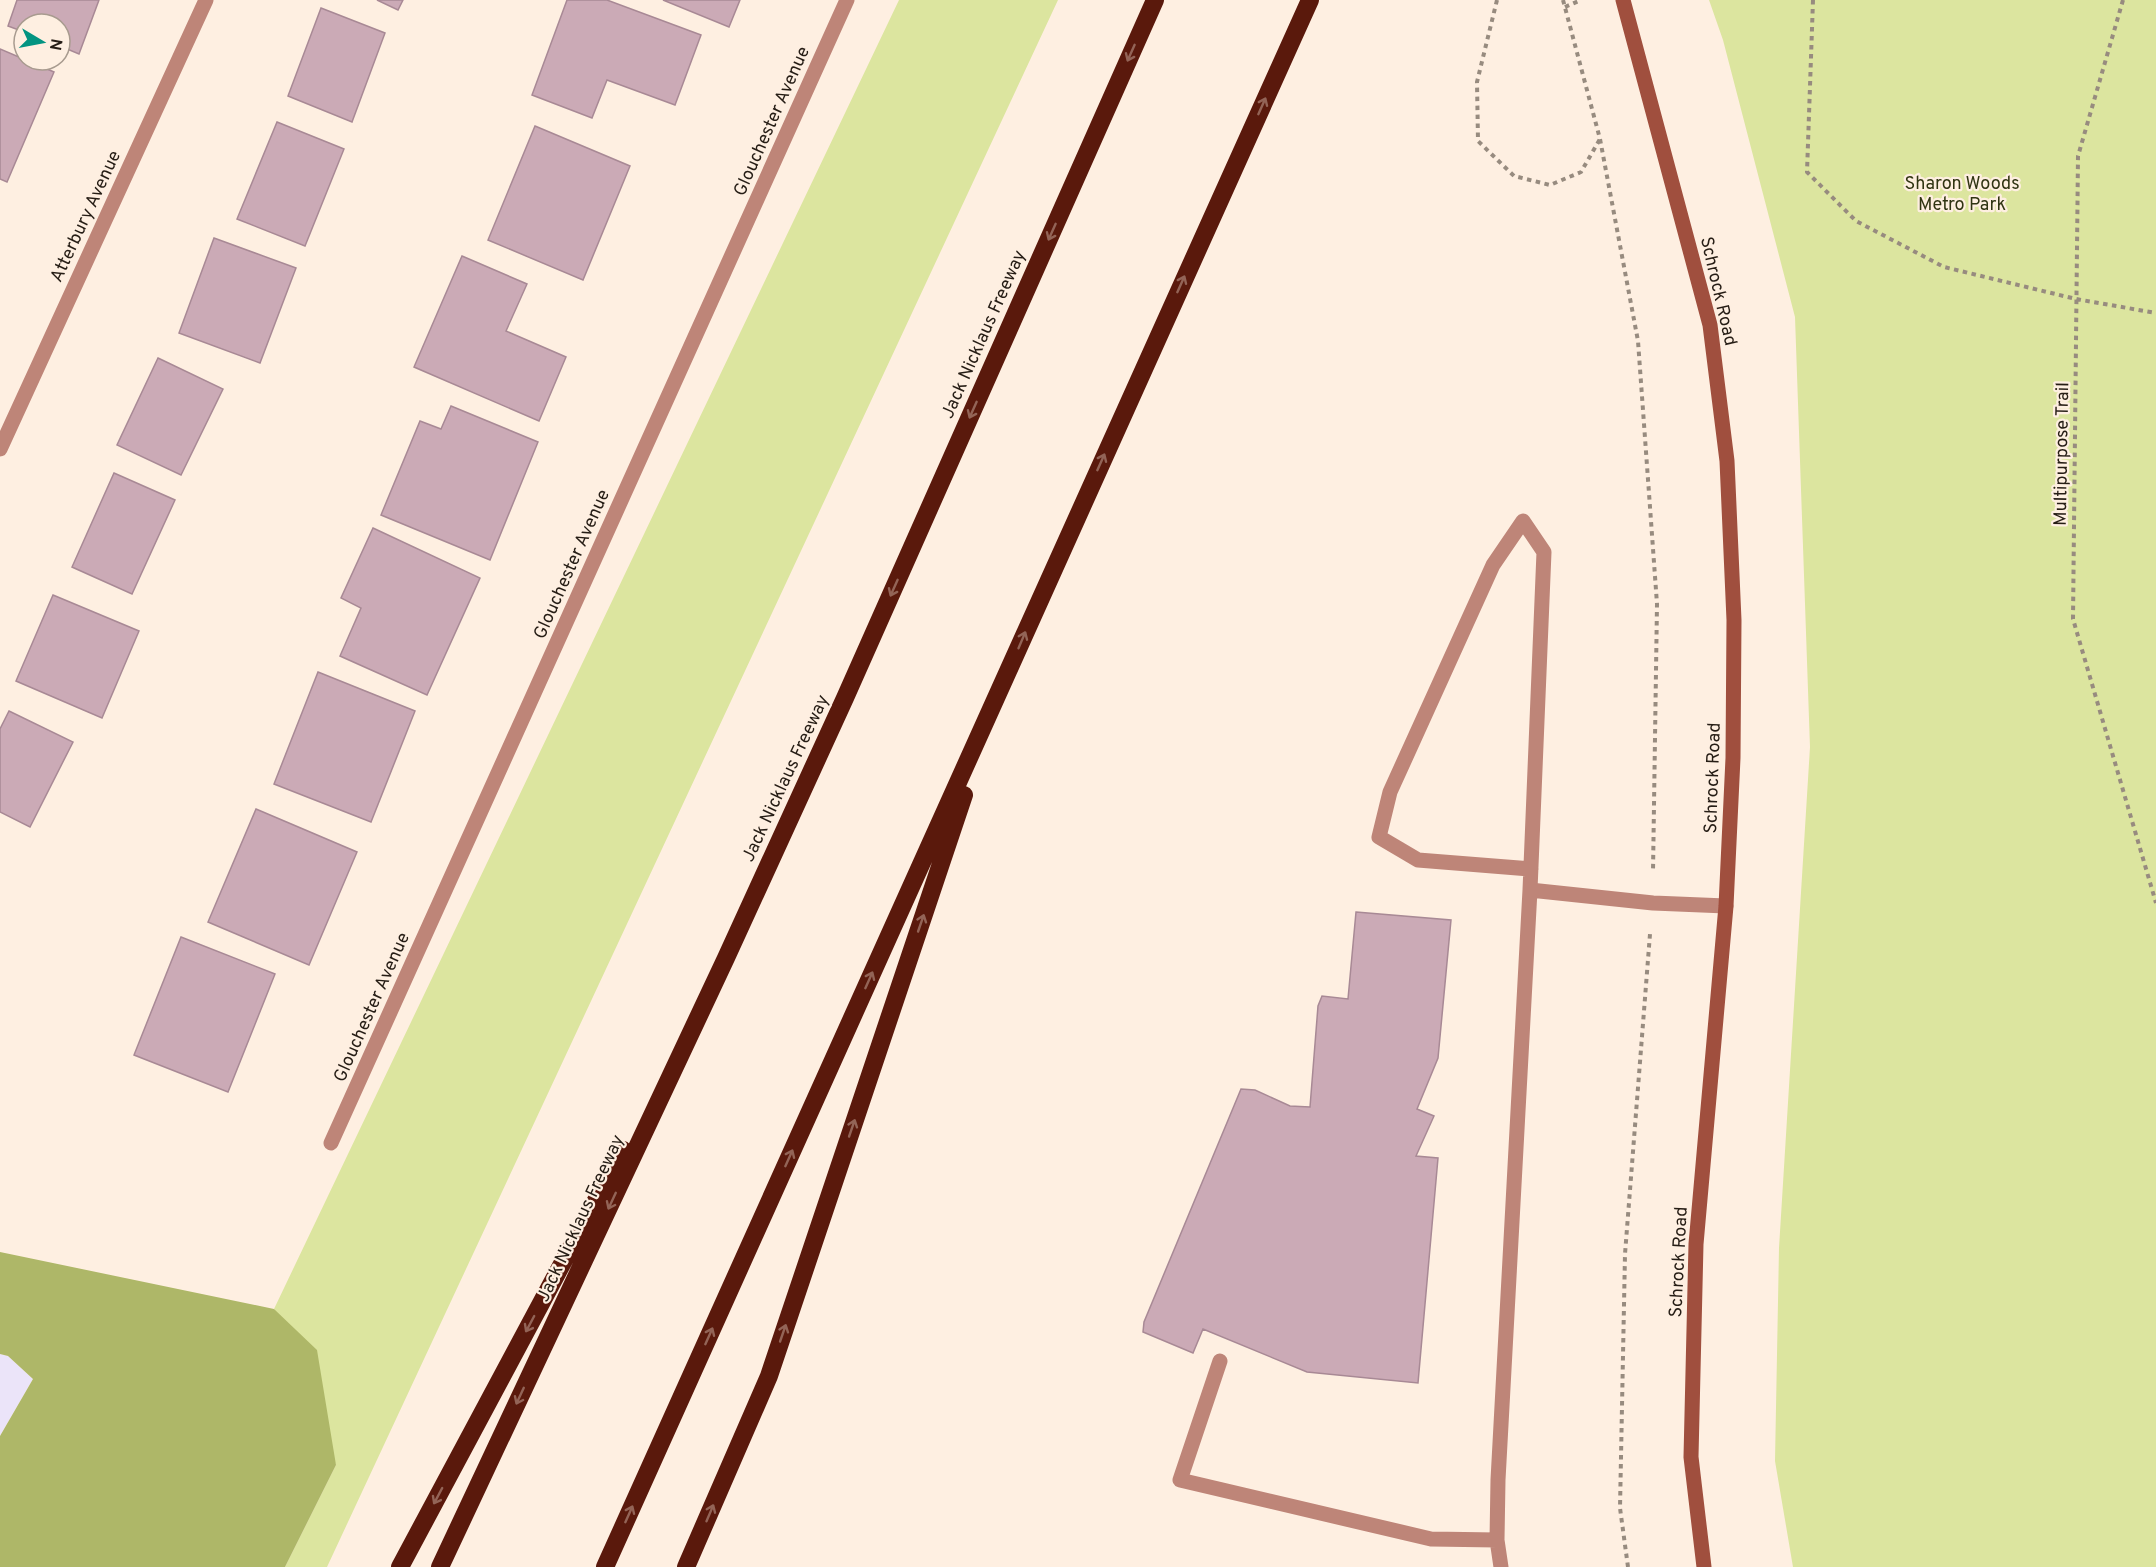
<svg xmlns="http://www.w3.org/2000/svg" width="2156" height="1567" font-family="Overpass,sans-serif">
<rect width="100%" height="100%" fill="#feefe1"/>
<path fill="#ebe4f9" d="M0,1354L8,1356L33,1379L0,1436Z"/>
<path fill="#dce59f" d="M899,0H1058L327,1567H285L336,1465L274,1309Z
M1709,0H2156V1567H1793L1775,1461L1779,1248L1810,747L1795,317L1723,40Z"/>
<path fill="#aeb768" d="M0,1252L274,1309L317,1350L336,1465L285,1567H0V1436L33,1379L8,1356L0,1354Z"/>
<path fill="#cbaab6" stroke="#a88995" stroke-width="1.5" d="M17,0H99L79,54L60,46V24H24V32L8,26Z
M377,0H403L398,10Z
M567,0H607L701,35L675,105L607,80L592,118L532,95Z
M663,0H740L729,27Z
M321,8L385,33L352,122L288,96Z
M0,49L54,72L7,182L0,179Z
M277,122L344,149L305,246L237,219Z
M535,126L630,166L583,280L488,240Z
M214,238L296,268L260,363L179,333Z
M462,256L527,284L506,331L566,357L539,421L414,367Z
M158,358L223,389L181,475L117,445Z
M451,406L538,442L490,560L381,515L420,421L441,429Z
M114,473L175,500L132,594L72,567Z
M373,528L480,578L427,695L340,656L361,608L341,598Z
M53,595L139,631L102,718L16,681Z
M318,672L415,711L371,822L274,784Z
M9,711L73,742L30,827L0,812V729Z
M256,809L357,852L309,965L208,922Z
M1356,912L1451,920L1438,1058L1417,1109L1434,1116L1416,1156L1438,1158L1418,1383L1307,1372L1203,1329L1193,1353L1143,1332L1144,1322L1241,1089L1255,1090L1290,1106L1310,1107L1318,1006L1322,996L1348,999Z
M181,937L275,974L228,1092L134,1055Z"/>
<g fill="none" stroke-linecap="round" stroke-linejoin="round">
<path stroke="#978b7f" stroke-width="4" stroke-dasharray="4.5 4.5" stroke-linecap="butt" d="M1497,0L1477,82L1478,141L1514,176L1550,185L1581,172L1600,139
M1563,0L1600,139L1638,341L1657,604L1653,872
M1813,0L1807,172L1856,221L1944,267L2076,299L2156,313
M2123,0L2078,156L2073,619L2156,903
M1565,7L1581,0
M1628,1567L1620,1508L1625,1254L1650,934"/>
<path stroke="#be8578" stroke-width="15" d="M1531,869L1418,860L1379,837L1390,792L1493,565L1523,521L1544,552L1530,890L1653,903L1726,906
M1220,1361L1180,1480L1431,1539L1497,1540
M1501,1567L1497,1540L1498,1480L1530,890"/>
<path stroke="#be8578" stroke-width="15" d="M0,449L206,0
M331,1143L847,0"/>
<path stroke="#a04f3e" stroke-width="15" d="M1623,0L1710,325L1727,461L1734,620L1733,758L1726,906L1696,1244L1691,1457L1704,1567"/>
<path stroke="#5a190c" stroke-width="18" d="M400,1567L623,1150
M440,1567L726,958L845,698L1155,0
M605,1567L1310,0
M686,1567L769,1376L964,795"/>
</g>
<defs><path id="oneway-shaft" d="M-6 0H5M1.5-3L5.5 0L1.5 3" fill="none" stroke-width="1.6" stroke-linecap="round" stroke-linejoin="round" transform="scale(1.5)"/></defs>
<g stroke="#936457">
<use href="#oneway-shaft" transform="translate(1131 53) rotate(114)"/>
<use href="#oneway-shaft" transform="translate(1262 106) rotate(-66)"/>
<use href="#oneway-shaft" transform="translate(1052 232) rotate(114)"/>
<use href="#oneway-shaft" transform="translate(1181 284) rotate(-66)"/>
<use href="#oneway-shaft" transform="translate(973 410) rotate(114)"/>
<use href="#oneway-shaft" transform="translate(1101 462) rotate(-66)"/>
<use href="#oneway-shaft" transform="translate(894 588) rotate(114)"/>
<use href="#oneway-shaft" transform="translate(1022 640) rotate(-67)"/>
<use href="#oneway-shaft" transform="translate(921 923) rotate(-71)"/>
<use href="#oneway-shaft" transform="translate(869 980) rotate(-66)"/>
<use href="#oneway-shaft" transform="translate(852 1128) rotate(-71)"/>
<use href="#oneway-shaft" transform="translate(789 1158) rotate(-66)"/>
<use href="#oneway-shaft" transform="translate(612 1201) rotate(115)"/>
<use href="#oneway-shaft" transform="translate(530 1324) rotate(118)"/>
<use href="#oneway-shaft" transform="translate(783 1333) rotate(-71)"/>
<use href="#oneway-shaft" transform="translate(709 1336) rotate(-66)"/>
<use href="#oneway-shaft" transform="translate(520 1396) rotate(115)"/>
<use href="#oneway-shaft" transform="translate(438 1496) rotate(118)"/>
<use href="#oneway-shaft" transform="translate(710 1513) rotate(-67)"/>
<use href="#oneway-shaft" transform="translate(629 1514) rotate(-66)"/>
</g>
<g text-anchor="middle" stroke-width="4.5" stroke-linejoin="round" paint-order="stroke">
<g font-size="18" fill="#261d15" stroke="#feefe1">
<text transform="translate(771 121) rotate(-66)" y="6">Glouchester Avenue</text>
<text transform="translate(85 216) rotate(-65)" y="6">Atterbury Avenue</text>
<text transform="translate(1719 291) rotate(77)" y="6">Schrock Road</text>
<text transform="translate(983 334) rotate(-66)" y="6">Jack Nicklaus Freeway</text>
<text transform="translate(2061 454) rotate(-89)" y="6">Multipurpose Trail</text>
<text transform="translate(571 564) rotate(-66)" y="6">Glouchester Avenue</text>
<text transform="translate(785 778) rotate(-65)" y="6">Jack Nicklaus Freeway</text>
<text transform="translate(1712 778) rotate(-88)" y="6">Schrock Road</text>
<text transform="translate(371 1007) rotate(-66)" y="6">Glouchester Avenue</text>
<text transform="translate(580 1218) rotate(-65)" y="6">Jack Nicklaus Freeway</text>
<text transform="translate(1678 1262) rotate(-87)" y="6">Schrock Road</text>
</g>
<g font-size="18" fill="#303412" stroke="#feefe1">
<text x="1962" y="189">Sharon Woods<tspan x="1962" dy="21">Metro Park</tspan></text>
</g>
</g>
<g transform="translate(42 42) rotate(100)"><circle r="28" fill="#feefe1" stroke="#a89b8f" stroke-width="1.5"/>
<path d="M0-4.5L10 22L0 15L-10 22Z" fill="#039481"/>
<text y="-9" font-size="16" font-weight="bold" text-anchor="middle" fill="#261d15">N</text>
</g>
</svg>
